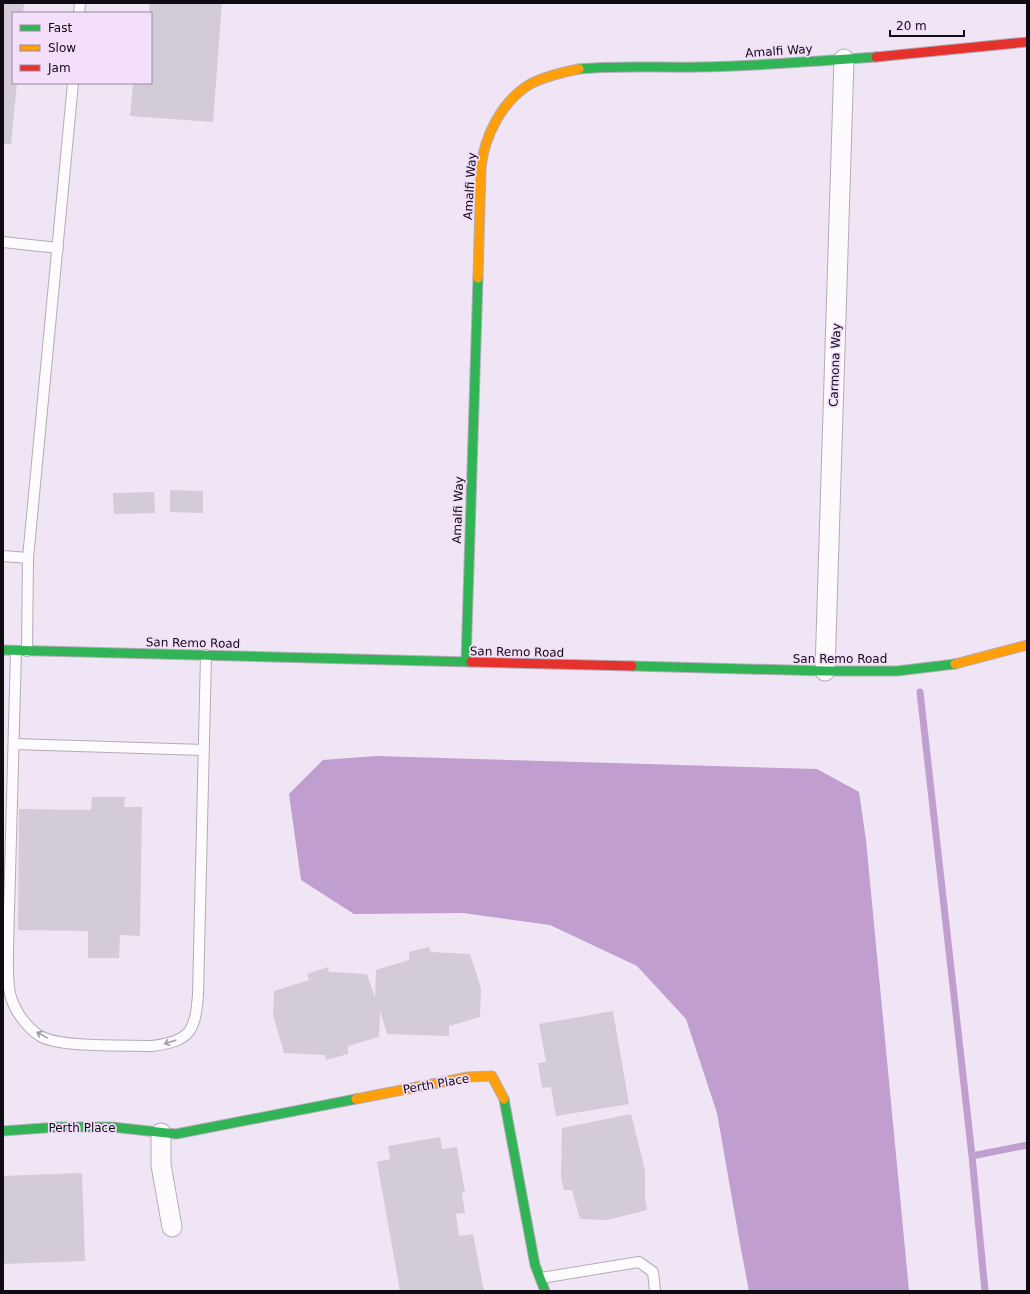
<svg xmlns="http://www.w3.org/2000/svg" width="1030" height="1294" font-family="'DejaVu Sans',sans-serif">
<rect width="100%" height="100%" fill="#f0e5f5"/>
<path fill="#c09ecf" d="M376,756L817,769L859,792L866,840L909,1291H749L740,1244L717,1113L686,1019L637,966L550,925L463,913L354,914L301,880L289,794L323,760Z"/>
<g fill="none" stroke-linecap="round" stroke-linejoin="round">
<path stroke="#c09ecf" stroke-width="7" d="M920,692L972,1156L985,1291
M972,1156L1027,1145"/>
</g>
<path fill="#d3cbd7" d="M3,3H24L23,13H13V83H17L11,144H3Z
M150,3H222L213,122L130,116L133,83H151V13H149Z
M170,490L203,491V513L170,512Z
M154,492L155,513L114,514L113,493Z
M92,797H125L124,807H142L140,936L120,935L119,958H88V931L18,930L19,809L91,810Z
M429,947L431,952L470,954L481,988L480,1017L449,1026V1036L387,1034L380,1010L379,1037L348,1046V1054L326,1060L325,1055L284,1053L273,1015L274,991L309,980L307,974L328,967L329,972L367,974L375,998L376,970L409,960V952Z
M613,1011L629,1104L556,1116L551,1087L542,1088L538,1063L546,1062L539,1024Z
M631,1114L645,1170V1198L647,1210L607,1220L580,1219L572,1190H564L561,1178L562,1128Z
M440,1137L442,1149L457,1147L465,1192L462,1193L465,1213L456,1214L459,1236L473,1234L484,1291H400L377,1162L390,1159L388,1146Z
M82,1173L85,1261L3,1264V1176Z"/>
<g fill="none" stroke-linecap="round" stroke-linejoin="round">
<g stroke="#b4abb7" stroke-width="12">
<path id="lane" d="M79,13L80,3
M3,242L58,248
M3,556L28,558
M16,651L8,948C8,963 7,979 10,994C14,1010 26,1027 40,1036C60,1048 127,1045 152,1046C191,1041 195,1031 198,995L206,655
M27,651L28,558L73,83
M14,744L204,750
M541,1278L639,1262L653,1272L655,1291"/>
</g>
<g stroke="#b4abb7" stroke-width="21">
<path id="street" d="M825,671L844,59
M161,1133V1165L172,1227"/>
</g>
<g stroke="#b4abb7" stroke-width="11">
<path id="fast" d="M579,69C619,65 659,68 699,67C758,66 817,61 876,57
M3,650L471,662
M466,662L478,278
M632,666L825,671H897L955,664
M504,1099L535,1265L545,1291
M3,1131L58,1127H112L176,1134L356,1099"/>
</g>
<g stroke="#b4abb7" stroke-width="11">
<path id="slow" d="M478,278L481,168C484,136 503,99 532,83C547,76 563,72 579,69
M955,664L1027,645
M356,1099L468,1077L492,1076L504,1099"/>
</g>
<g stroke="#b4abb7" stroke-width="11">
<path id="jam" d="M876,57L1027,42
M471,662L632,666"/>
</g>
<use href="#lane" stroke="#fdfbfe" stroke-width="10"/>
<use href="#street" stroke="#fdfbfe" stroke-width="19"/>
<use href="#fast" stroke="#30b455" stroke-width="9"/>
<use href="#slow" stroke="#ff9f0a" stroke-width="9"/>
<use href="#jam" stroke="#e5322d" stroke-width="9"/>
</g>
<defs><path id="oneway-shaft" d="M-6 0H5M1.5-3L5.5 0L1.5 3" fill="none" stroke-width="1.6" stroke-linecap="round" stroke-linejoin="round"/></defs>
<g stroke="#9e9ba0">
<use href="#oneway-shaft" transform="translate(42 1035) rotate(-151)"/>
<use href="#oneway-shaft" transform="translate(170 1042) rotate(163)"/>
</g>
<g text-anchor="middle" stroke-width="3.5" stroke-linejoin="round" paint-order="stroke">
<g font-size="12" fill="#100a13" stroke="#f3dffb">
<text transform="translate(779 51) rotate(-4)" y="4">Amalfi Way</text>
<text transform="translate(470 186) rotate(-86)" y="4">Amalfi Way</text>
<text transform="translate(835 365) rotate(-88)" y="4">Carmona Way</text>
<text transform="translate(458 510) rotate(-88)" y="4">Amalfi Way</text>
<text transform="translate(193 643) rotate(1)" y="4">San Remo Road</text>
<text transform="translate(517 652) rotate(1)" y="4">San Remo Road</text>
<text x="840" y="663">San Remo Road</text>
<text transform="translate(436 1084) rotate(-10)" y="4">Perth Place</text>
<text x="82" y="1132">Perth Place</text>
</g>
</g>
<rect width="1030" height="1294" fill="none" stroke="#100a13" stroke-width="8"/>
<rect x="12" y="12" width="140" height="72" fill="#f3dffb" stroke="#988a9e"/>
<rect x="20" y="25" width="20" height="6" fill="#30b455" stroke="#988a9e"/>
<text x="48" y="32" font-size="12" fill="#100a13">Fast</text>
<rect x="20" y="45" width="20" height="6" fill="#ff9f0a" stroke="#988a9e"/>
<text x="48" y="52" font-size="12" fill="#100a13">Slow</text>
<rect x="20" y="65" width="20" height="6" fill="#e5322d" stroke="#988a9e"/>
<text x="48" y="72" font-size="12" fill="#100a13">Jam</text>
<path d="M890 30v6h74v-6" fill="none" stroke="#100a13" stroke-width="2"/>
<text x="896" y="30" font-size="12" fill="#100a13" stroke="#f3dffb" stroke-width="3" paint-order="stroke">20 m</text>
</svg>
